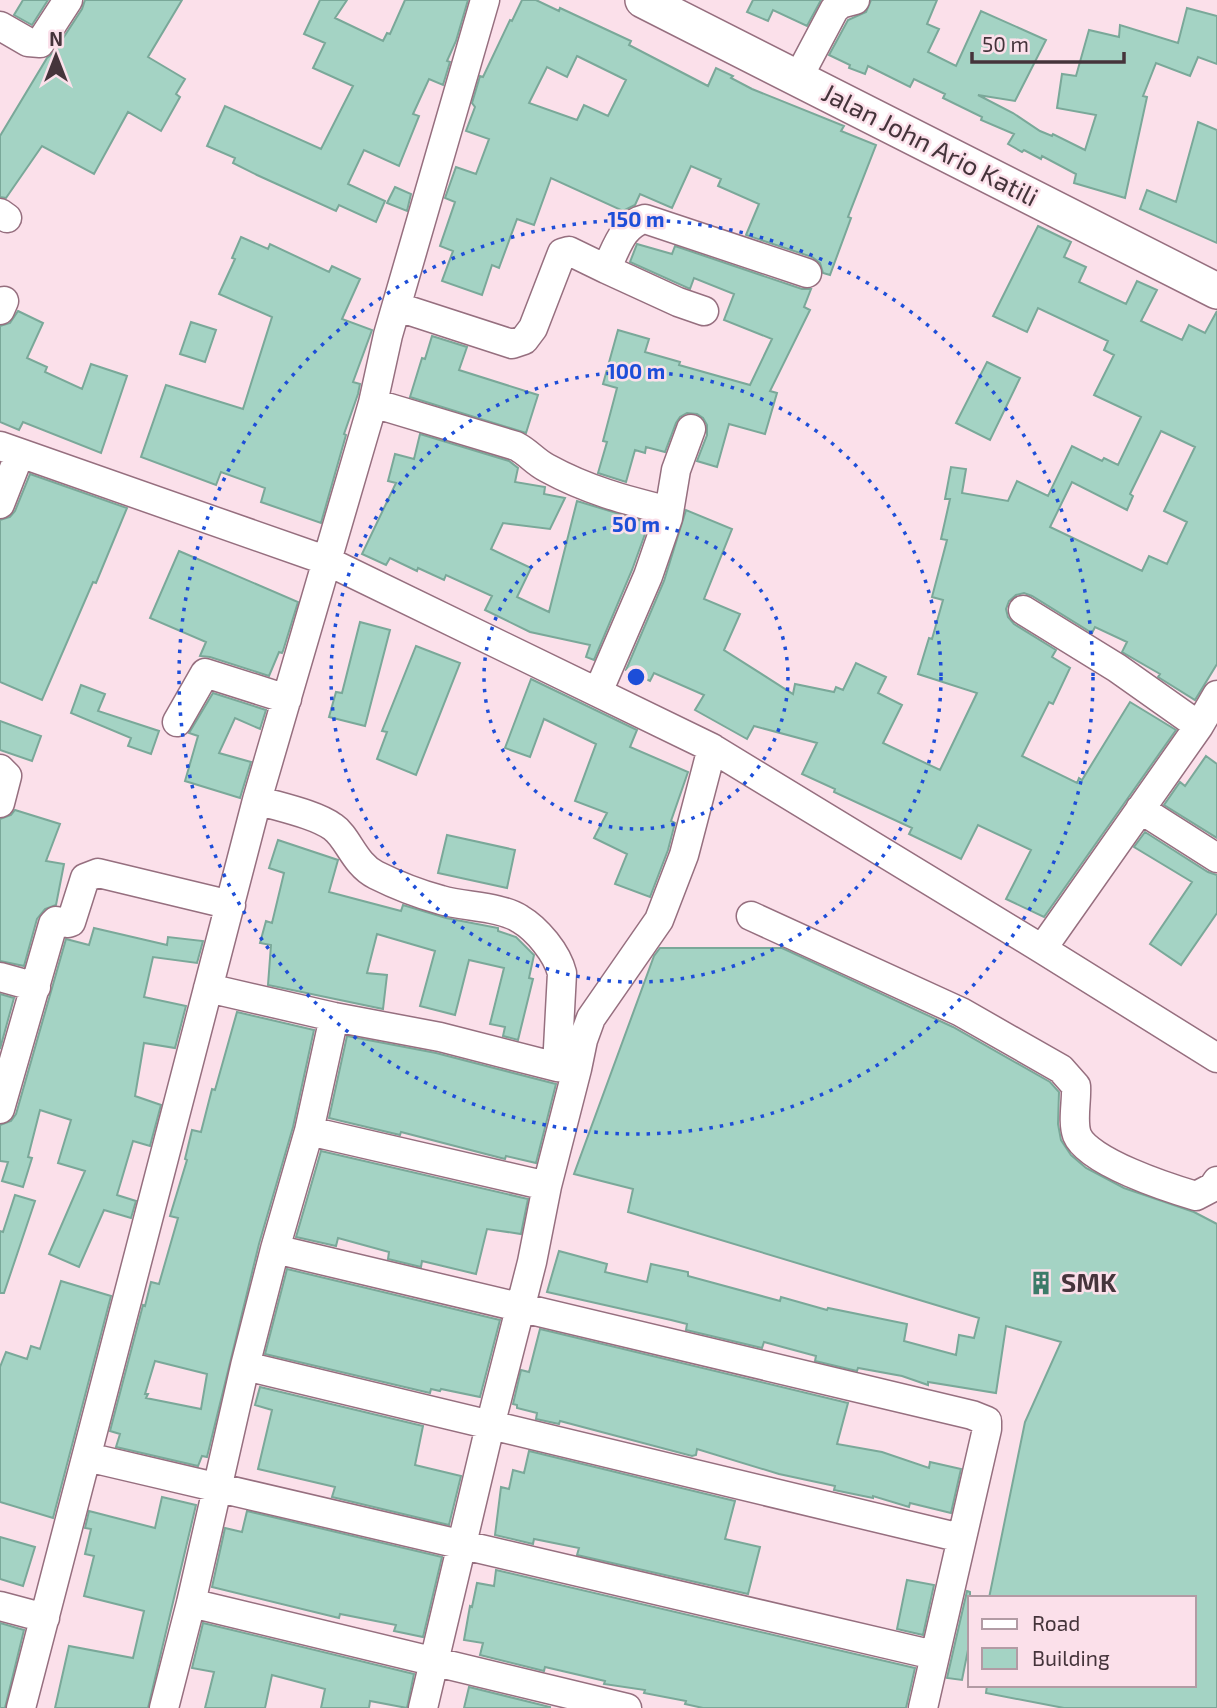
<svg xmlns="http://www.w3.org/2000/svg" width="1217" height="1708" font-family="'Exo 2',sans-serif">
<rect width="100%" height="100%" fill="#fbe0ea"/>
<path fill="#a4d3c4" stroke="#7aa899" stroke-width="2" fill-rule="evenodd" d="M23,0H48L32,25L14,15Z
M85,0H182L148,57L185,79L176,94L180,97L161,131L128,112L94,174L42,146L6,198L0,197V136L47,58L54,52L82,9Z
M320,0H347L335,18L383,41L387,33L390,34L405,0H468L456,41L447,61L450,62L443,85L429,79L413,114L419,116L399,166L364,150L348,184L385,201L376,222L339,205L336,211L257,175L233,163L235,158L207,146L225,106L321,149L353,86L313,68L325,43L304,34Z
M522,0H536L559,11L560,8L631,41L629,45L708,86L716,68L733,76L731,78L752,89L844,126L841,131L876,145L848,217L851,218L830,275L823,273L820,263L812,257L746,235L759,204L718,186L721,179L691,166L672,208L640,194L635,205L623,211L551,178L534,225L517,219L499,268L492,265L482,295L442,281L453,251L440,246L455,202L445,198L456,167L476,174L489,139L466,131L475,107L472,103L480,76L483,77L510,20L512,21ZM577,56L626,80L608,116L584,105L577,120L529,103L547,67L567,77Z
M753,0H821L807,26L773,10L768,21L747,12Z
M871,0H937L927,24L939,29L928,52L956,66L981,11L1046,40L1015,101L978,95L1013,113L1040,131L1052,136L1053,134L1085,150L1096,115L1057,108L1062,74L1076,76L1089,30L1119,37L1120,25L1178,43L1187,8L1217,16V64L1198,57L1190,76L1156,63L1143,96L1147,97L1125,198L1074,183L1076,174L1042,156L1041,159L1024,150L1022,152L1008,144L1014,134L981,120L982,117L943,98L945,94L914,79L910,87L868,66L865,74L849,68L850,65L829,55L848,20L866,12Z
M1198,122L1217,130V243L1140,209L1147,190L1176,202Z
M395,187L411,194L407,211L387,203Z
M1038,226L1071,242L1064,257L1086,267L1079,282L1126,304L1137,281L1157,290L1141,321L1182,340L1189,325L1205,333L1217,311V664L1195,700L1158,677L1160,674L1122,652L1127,642L1095,627L1092,633L1032,596L1024,593L1016,595L1009,601L1006,609L1008,617L1014,624L1056,650L1052,657L1070,668L1053,704L1049,702L1022,756L1077,783L1079,778L1082,780L1130,702L1176,730L1044,917L1006,899L1031,850L978,825L961,859L909,834L912,828L834,792L835,789L802,774L817,743L754,726L747,739L695,710L704,695L654,673L650,681L626,670L664,581L686,510L732,529L704,599L740,614L724,650L793,694L795,684L834,692L836,687L843,690L856,663L886,677L878,693L902,705L883,743L940,770L977,693L918,674L929,638L932,639L943,600L932,597L947,540L941,539L950,499H945L951,467L966,469L962,493L1008,501L1017,481L1048,496L1072,446L1102,461L1104,458L1118,465L1141,417L1094,395L1114,355L1104,350L1108,341L1038,308L1027,332L993,316ZM1161,431L1195,447L1164,511L1187,522L1167,564L1149,556L1142,571L1050,527L1072,482L1127,510L1133,496L1130,494Z
M241,237L268,249L270,244L329,272L332,266L360,279L342,319L372,330L353,382L360,384L358,394L344,434L346,435L321,523L261,502L265,488L221,472L216,485L141,457L166,385L243,409L272,317L219,294L235,259L232,258Z
M637,244L672,254L675,246L802,289H811L804,307L810,310L770,391L777,393L765,434L729,424L717,467L697,461L707,435V425L703,418L697,414L687,413L680,417L676,423L665,452L646,447L645,453L635,450L626,482L598,473L607,442L603,441L617,388L603,384L618,330L649,339L645,352L680,362L679,365L750,385L772,339L724,320L734,294L694,278L690,289L630,262Z
M18,311L43,323L27,358L47,367L45,372L82,389L91,364L127,376L101,453L23,422L19,430L0,422V326L10,323Z
M191,322L216,330L205,362L180,354Z
M432,336L467,347L459,370L538,395L526,433L410,397L422,358L425,359Z
M987,362L1020,378L990,440L956,423Z
M420,434L509,461L518,468L515,482L545,487L544,494L565,498L550,529L503,523L491,549L531,568L517,597L549,612L577,501L649,523L632,570L594,660L586,657L590,645L530,632L485,610L492,596L446,575L444,580L418,568L417,571L390,558L386,565L362,554L396,483L388,481L395,454L414,459Z
M30,474L127,508L96,583L93,582L42,700L0,682V520L10,517L15,511Z
M179,551L298,602L283,651L282,653L279,652L269,676L210,657L200,656L206,642L150,618Z
M360,622L390,630L365,726L329,717L336,692L342,693Z
M416,646L460,663L416,775L377,759L387,732L382,731Z
M531,679L637,730L630,747L688,772L671,821L675,823L668,850L650,897L615,884L627,854L594,838L607,813L575,801L596,744L544,719L530,757L505,748Z
M81,685L105,694L98,711L159,731L151,754L128,746L131,738L71,713Z
M213,693L266,710L260,729L235,718L219,753L251,762L240,798L185,781L198,736L189,733Z
M0,721L41,736L32,761L0,750Z
M1206,756L1217,764V838L1164,805L1180,782L1185,786Z
M15,810L60,824L46,861L64,864L56,905L45,909L37,919L24,966L0,961V819L11,815Z
M1145,832L1208,872L1217,875V913L1181,965L1150,944L1192,882L1134,847Z
M447,835L515,850L507,888L438,873Z
M278,840L338,860L329,892L401,911L403,905L446,918L498,928V931L516,937L534,955L529,978L533,979L518,1040L503,1036L505,1027L490,1024L504,968L469,960L455,1015L420,1006L435,951L377,934L367,973L387,975L383,1009L268,985L271,945L260,943L266,921L272,923L284,873L269,868Z
M94,928L167,945L168,937L203,941L197,963L153,957L144,997L186,1006L175,1048L144,1043L135,1096L161,1105L150,1146L133,1141L117,1195L136,1201L131,1218L104,1210L79,1267L49,1254L85,1171L58,1163L71,1120L40,1110L28,1157L32,1158L23,1187L2,1181L8,1162L0,1161V1125L11,1121L16,1114L66,939L89,945Z
M660,948H782L953,1027L1050,1082L1059,1092L1058,1124L1061,1140L1071,1155L1086,1168L1124,1188L1194,1212L1217,1224V1708H1064L986,1693L987,1685H1194V1598H989L1025,1422L1061,1342L1006,1326L996,1393L928,1382V1385L902,1376L858,1368L857,1371L815,1361L816,1356L764,1342L762,1348L686,1330L687,1324L671,1320L547,1292L559,1251L607,1264L605,1272L647,1282L651,1264L688,1272V1276L780,1301L781,1297L827,1310L828,1308L907,1324L904,1341L956,1355L959,1335L974,1338L979,1318L628,1212L633,1189L574,1174L654,956Z
M0,994L14,998L0,1049Z
M237,1012L314,1030L293,1127L259,1244L207,1457L202,1456L198,1466L116,1447L120,1434L110,1431L143,1305L145,1306L151,1282L159,1284L178,1218L170,1216L187,1160L185,1159L192,1130L201,1132L212,1089L215,1090ZM155,1361L207,1374L201,1409L146,1398L148,1394H145Z
M347,1036L436,1053L556,1084L536,1163L506,1156L505,1159L401,1132L400,1135L329,1118Z
M321,1151L528,1199L521,1234L487,1229L476,1274L422,1261L421,1267L388,1259L389,1252L338,1238L336,1246L296,1237Z
M15,1195L35,1201L4,1293H0V1231L3,1232Z
M287,1269L500,1320L480,1397L441,1389L440,1391L431,1389L430,1393L265,1354Z
M61,1281L111,1296L53,1518L0,1502V1367L6,1352L27,1359L31,1346L40,1349Z
M540,1329L848,1403L837,1444L882,1452L929,1468L930,1462L961,1469L951,1513L910,1503L909,1507L873,1496V1498L834,1490L835,1486L779,1474L697,1449L696,1455L692,1456L560,1421L559,1424L536,1419L537,1413L517,1408V1405L513,1404L521,1370L529,1372Z
M260,1387L423,1426L415,1465L461,1476L449,1525L332,1497L335,1487L258,1469L272,1410L255,1405Z
M529,1451L735,1501L725,1539L760,1547L748,1594L577,1555L579,1548L534,1539L533,1544L495,1535L501,1487L509,1489L513,1470L524,1473Z
M162,1497L196,1505L148,1708H55L69,1646L133,1658L144,1611L84,1596L94,1556L85,1554L91,1529L85,1528L89,1511L155,1528Z
M247,1511L442,1557L423,1637L394,1631L396,1625L340,1614L339,1618L212,1587L225,1528L242,1532Z
M0,1537L35,1547L23,1586L0,1579Z
M496,1570L915,1668L906,1708H703L685,1704L686,1701L644,1693L645,1690L604,1684L605,1681L545,1667L544,1671L480,1655L483,1643L464,1640L470,1606L472,1607L477,1583L494,1586Z
M907,1580L934,1585L923,1635L897,1629Z
M967,1591L970,1592V1640L962,1680L947,1678Z
M0,1623L24,1630L5,1708H0Z
M203,1623L414,1674L407,1708L370,1701L369,1708H321L325,1689L272,1675L265,1708H205L214,1672L192,1668Z
M469,1687L550,1707V1708H464Z"/>
<g fill="none" stroke-linecap="round" stroke-linejoin="round">
<g stroke="#966f7f" stroke-width="31">
<path id="minor" d="M0,26L28,42L40,43L68,0
M798,78L834,10L840,4L855,0
M0,213L7,218
M606,269L678,302L704,311
M398,307L512,344L524,340L533,328L562,253L569,251L606,269C616,250 622,224 645,219L807,273
M0,310L4,301
M373,403L516,446C528,452 535,462 547,468C587,490 625,500 669,511
M0,446L325,560L710,747L1042,949L1217,1058
M0,504L20,453
M1023,610L1117,668L1199,726
M598,692L648,576L668,518L676,470L691,429
M177,722L205,673L287,699
M0,769L7,776L0,803
M257,800C279,807 315,814 333,827C348,837 354,864 376,875C396,885 419,894 441,900C464,907 500,906 520,919C537,929 557,953 562,973L557,1067
M1140,809L1217,858
M751,916L961,1012L1061,1069L1076,1086C1077,1101 1072,1121 1077,1135C1088,1162 1169,1188 1196,1196L1213,1187L1217,1181
M1042,949L1199,726L1217,695
M0,977L36,987
M208,988L334,1017L440,1037L557,1067L577,1069L547,1186
M577,1069L583,1040L591,1018L659,920L684,855L712,748
M0,1109L53,924L56,921L68,923L71,922L85,878L98,873L231,905
M309,1131L547,1186L532,1262L490,1426L423,1708
M275,1249L972,1415L987,1421V1429L923,1708
M245,1366L961,1538
M87,1457L934,1655
M191,1603L627,1708
M0,1606L45,1618
M21,1708L257,800L373,403L388,335L485,0
M164,1708L191,1603L245,1366L275,1249L309,1131L334,1017"/>
</g>
<g stroke="#966f7f" stroke-width="38">
<path id="major" d="M643,0L1217,291"/>
</g>
<use href="#minor" stroke="#fff" stroke-width="28"/>
<use href="#major" stroke="#fff" stroke-width="35"/>
</g>
<g fill="none" stroke="#1d4ed8" stroke-width="3.5" stroke-dasharray="3.5 7">
<circle cx="636" cy="677" r="152"/>
<circle cx="636" cy="677" r="305"/>
<circle cx="636" cy="677" r="457"/>
</g>
<defs>
<g id="building-bare" transform="scale(1.89)"><path d="M-4-6H4V6H1V3H-1V6H-4ZM-2.5-4.3h1.7v1.8h-1.7ZM.8-4.3h1.7v1.8H.8ZM-2.5-1h1.7V.8h-1.7ZM.8-1h1.7V.8H.8Z" fill="#3c7b69" stroke="#fbe0ea" stroke-width="2.5" paint-order="stroke"/></g>
</defs>
<g fill-rule="evenodd">
<use href="#building-bare" x="1041" y="1283"/>
</g>
<g text-anchor="middle" stroke-width="5" stroke-linejoin="round" paint-order="stroke">
<g font-size="26" fill="#45343b" stroke="#fbe0ea">
<text transform="translate(930 145) rotate(27)" y="9">Jalan John Ario Katili</text>
</g>
<g font-size="26" font-weight="bold" fill="#45343b" stroke="#fbe0ea" text-anchor="start">
<text x="1061" y="1292">SMK</text>
</g>
</g>
<circle cx="636" cy="677" r="10" fill="#1d4ed8" stroke="#fbe0ea" stroke-width="3.5"/>
<g font-size="21" text-anchor="middle" font-weight="bold" fill="#1d4ed8" stroke="#fbe0ea" stroke-width="5" stroke-linejoin="round" paint-order="stroke">
<text x="636" y="227">150 m</text>
<text x="636" y="379">100 m</text>
<text x="636" y="532">50 m</text>
</g>
<rect x="968" y="1596" width="228" height="91" fill="#fbe0ea" stroke="#b29ba4" stroke-width="2"/>
<rect x="982" y="1619" width="35" height="10" fill="#ffffff" stroke="#b29ba4" stroke-width="2"/>
<text x="1032" y="1631" font-size="21" fill="#45343b">Road</text>
<rect x="982" y="1648" width="35" height="21" fill="#a4d3c4" stroke="#b29ba4" stroke-width="2"/>
<text x="1032" y="1666" font-size="21" fill="#45343b">Building</text>
<g transform="translate(56 56)" stroke="#fbe0ea" stroke-width="5" paint-order="stroke">
<path d="M0-5L12 26L0 18L-12 26Z" fill="#45343b"/>
<text y="-10" font-size="19" font-weight="bold" text-anchor="middle" fill="#45343b">N</text>
</g>
<path d="M972 52v10h152v-10" fill="none" stroke="#45343b" stroke-width="3.5"/>
<text x="982" y="52" font-size="21" fill="#45343b" stroke="#fbe0ea" stroke-width="5" paint-order="stroke">50 m</text>
</svg>
